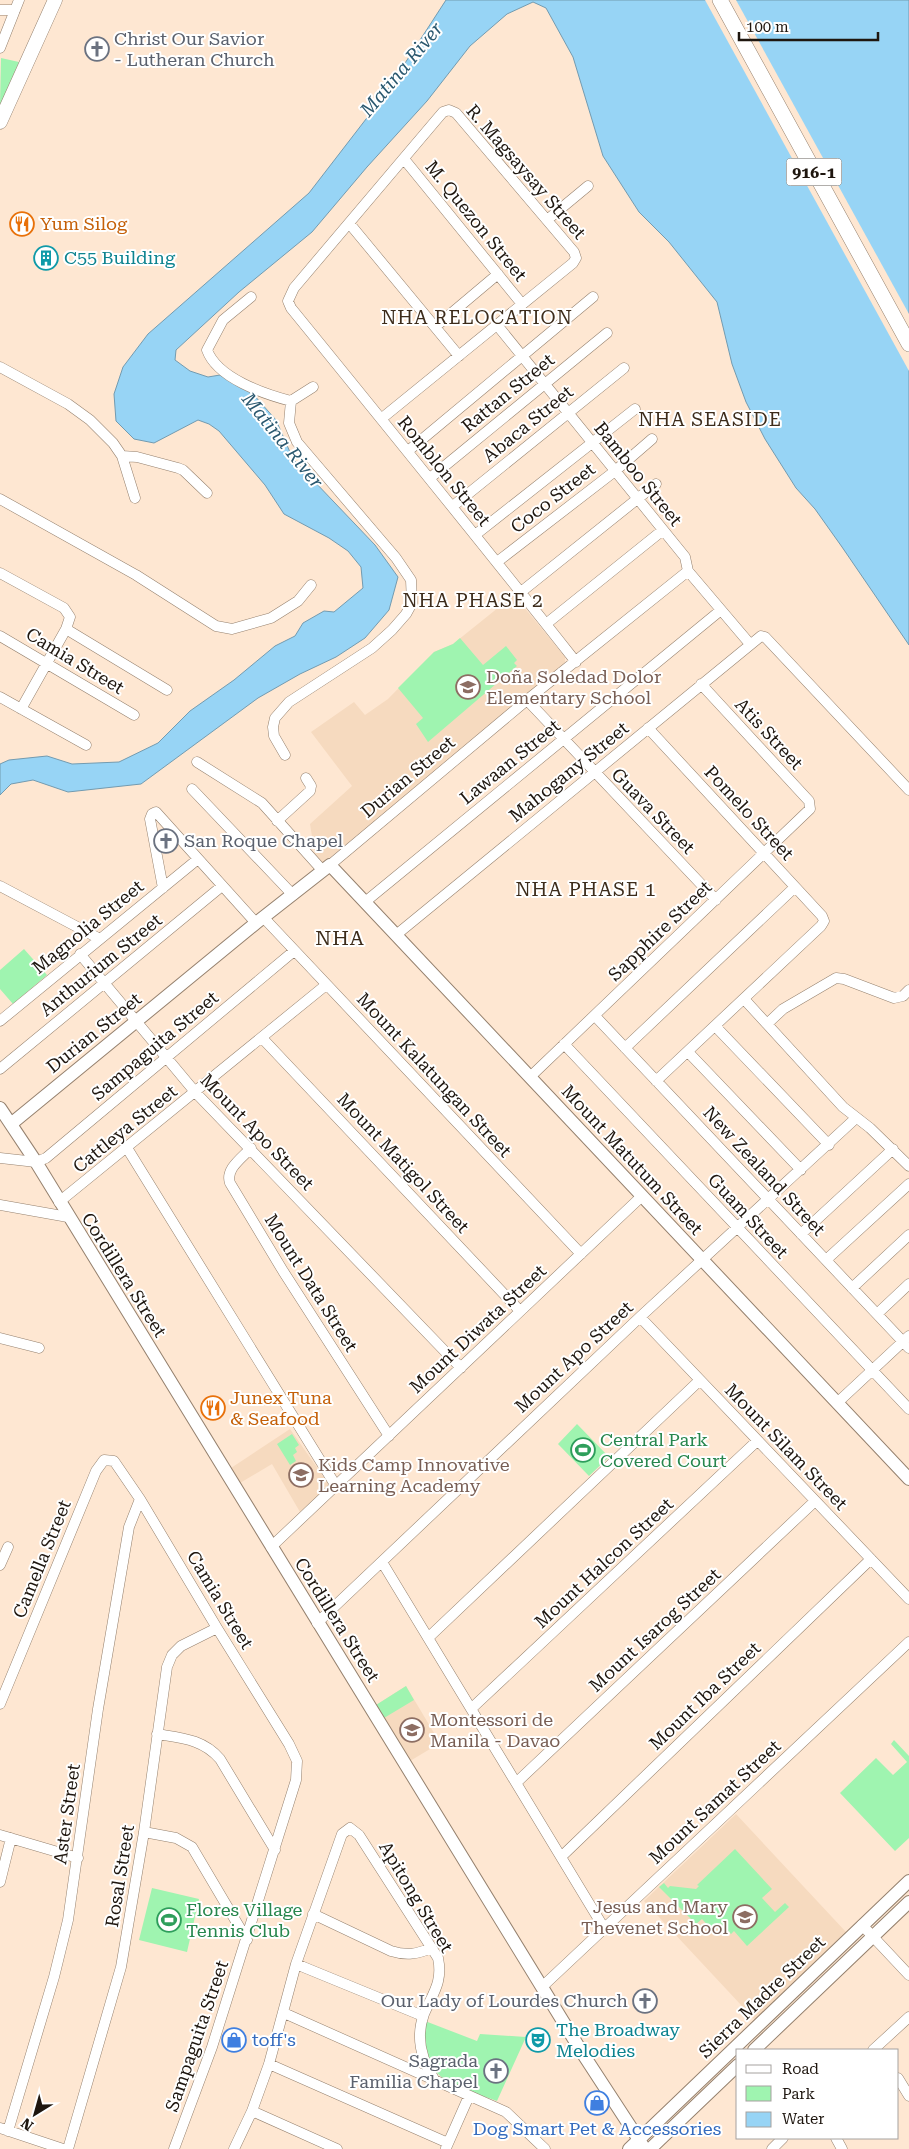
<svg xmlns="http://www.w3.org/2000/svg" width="909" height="2149" font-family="'Roboto Serif',serif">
<rect width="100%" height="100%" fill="#fee7d2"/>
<path fill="#f6dabf" d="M514,595L565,657V664L320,866L316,861L310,824L352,786L311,732L354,702L365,715L388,699L434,652L453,644Z
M290,1429L330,1486L300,1512L272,1464L240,1483L231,1468Z
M406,1686L440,1743L410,1761L376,1705Z
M736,1814L846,1932L755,2020L644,1901Z"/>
<path fill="#9ff4b0" d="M1,58L19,62L1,105L0,104Z
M460,638L483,665L506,646L517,660L514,663L517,666L428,742L416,724L423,718L398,688L434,652L453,644Z
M24,949L47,975L13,1004L0,989V970Z
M577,1424L609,1457L589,1476L558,1444Z
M292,1434L299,1445L295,1448L297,1452L293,1455L296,1461L290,1465L277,1444Z
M406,1686L414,1700L384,1718L376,1705Z
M894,1740L909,1756V1838L895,1851L840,1793L876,1758L893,1775L907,1762L891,1744Z
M735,1849L772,1889L762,1898L775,1912L785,1903L789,1907L747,1946L734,1931L731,1934L720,1923L712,1930L702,1919L696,1924L659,1887L664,1883L668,1888L670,1886L696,1889L699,1886L697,1885Z
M152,1888L199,1899L187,1952L139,1940Z
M425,2021L477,2041L480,2034L526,2037L497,2101C468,2090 427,2083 424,2045C423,2037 425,2029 425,2021Z"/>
<path fill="#97d4f5" stroke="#739bb0" d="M446,0H909V645L842,547L815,509L796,488L765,439L746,402L732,364L717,302L669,242L639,212L603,156L573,57L546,8L533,2L507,14L470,46L427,101L367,167L312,232L239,292L176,350L175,360L190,371L208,377L220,375L234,381L253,394L276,420L293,459L375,545L398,577L389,610L365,638L336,657L300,674L258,698L141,784L68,792L33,780L11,784L0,795V764L9,760L47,756L72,764L119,762L158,743L190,711L234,680L275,646L295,636L303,623L324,611L334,612L363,588L361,567L348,551L329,538L284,514L265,485L219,431L209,424L198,420L154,443L134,439L116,421L114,394L123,367L148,334L309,193L383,97Z"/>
<path fill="#fee7d2" d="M705,0H736L909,314V371Z"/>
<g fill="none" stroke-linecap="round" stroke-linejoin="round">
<g stroke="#95816e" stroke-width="11">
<path id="minor" d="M0,10H15
M0,48L19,0
M404,159L522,304
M547,220L588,186
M349,223L459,356
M251,297L223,320L207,350C217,378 264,394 291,401L313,387
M497,325L685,557L688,571L750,644
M435,327L498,274
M0,367L68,404L90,420L113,443L122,456L135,498
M381,419L573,263L576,258L574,252L456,113L449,110L443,112L437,119L294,288L288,301L291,308C387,426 482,543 576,662
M408,451L593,297
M122,456L137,457L178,468L183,470L207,493
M430,478L607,333
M0,499L136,575L216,626L232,629L271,618L298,601L311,585
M453,506L624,368
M475,535L635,409
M497,562L615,471L652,439
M0,573L64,608L70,617L66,629L21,709
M521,592L656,484
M546,624L663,530
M66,629L167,690
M0,636L134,715
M0,697L86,745
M527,700L716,900
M648,728L822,916L824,921L821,926L656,1081
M285,755L274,736L273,727L275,718L289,702L372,648L392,630L406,614L412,603L411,580L396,558L297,442L289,423L291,401
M197,762L262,803L323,871
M192,789L293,895
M277,821L310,791L311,786L306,778
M330,865L527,700L688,571
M0,886L100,939
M163,888L150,819L152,814L156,812L256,923
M365,902L721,610
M263,917L581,1254
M396,935L761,636L765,637L909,790
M80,954L196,1093L461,1368
M744,999L843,1107L870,1128L909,1166
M595,1016L909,1348
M0,1021L198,859
M767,1024L783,1009L836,978L844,979L894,998L903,996L909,990
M715,1026L829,1145
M262,1038L520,1311
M564,1044L909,1409
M625,1048L795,887
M688,1052L801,1170
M0,1069L222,886
M530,1077L810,809L809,801L701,684
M127,1148L336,1486
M251,1148C242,1158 225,1169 230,1183L283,1271L389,1436
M0,1158L36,1162L46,1158L294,951
M59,1202L326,985
M0,1205L68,1217
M801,1234L893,1149
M826,1260L909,1184
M852,1288L909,1235
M877,1314L909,1284
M640,1317L909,1599
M0,1338L39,1348
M837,1403L909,1336
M271,1547L642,1196
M382,1562L604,1928
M0,1565L8,1547
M317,1623L640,1317L856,1118
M429,1637L700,1380
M0,1704L96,1471L104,1460L114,1461L140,1499L217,1628L289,1744L297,1761L296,1780L212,2047L174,2149
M472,1708L757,1441
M157,1734C181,1738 203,1739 220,1759L275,1850
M517,1782L815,1501
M144,1832L176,1838L192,1847L247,1940
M0,1835L78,1858
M562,1856L871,1559
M0,1882L11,1838
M313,1914L391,1951C407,1956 417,1954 432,1948
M862,1925L909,1975
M296,1964L423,2016
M543,1986L909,1642
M284,2013L506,2112L545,2149
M873,2050L909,2017
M269,2064L448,2143
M898,2078L909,2096
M252,2111L337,2149
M0,2128L63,2149
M8,2131L54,1977L68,1920L98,1709L129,1527L140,1499
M836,2138L842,2149
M446,2148L469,2096
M68,2149L121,1967L144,1832L167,1667L172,1655L181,1646L217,1628
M234,2149L252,2111L269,2064L296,1964L342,1834L350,1828L359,1835L438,1958C443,1982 433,1993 424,2014C415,2038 422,2061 435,2081
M772,2149L783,2138"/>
</g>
<g stroke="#95816e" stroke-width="14">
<path id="tertiary" d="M0,1108L36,1162L583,2054L645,2149
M11,1124L256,923L330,865L909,1479
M754,2050L909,1902
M629,2149L909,1881
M650,2149L738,2065"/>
</g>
<g stroke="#95816e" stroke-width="15">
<path id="secondary" d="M0,122L55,0"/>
</g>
<g stroke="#95816e" stroke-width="16">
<path id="primary" d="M720,0L909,344"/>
</g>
<use href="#minor" stroke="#fff" stroke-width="10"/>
<use href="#tertiary" stroke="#fff" stroke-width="12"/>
<use href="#secondary" stroke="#fff" stroke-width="14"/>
<use href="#primary" stroke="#fff" stroke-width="15"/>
</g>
<defs>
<g id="church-ring" transform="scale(1.25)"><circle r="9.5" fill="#fff" stroke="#6b7280" stroke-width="1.5"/><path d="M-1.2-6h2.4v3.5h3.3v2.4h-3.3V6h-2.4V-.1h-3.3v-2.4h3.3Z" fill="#6b7280"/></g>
<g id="restaurant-ring" transform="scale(1.25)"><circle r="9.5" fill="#fff" stroke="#e8710a" stroke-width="1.5"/><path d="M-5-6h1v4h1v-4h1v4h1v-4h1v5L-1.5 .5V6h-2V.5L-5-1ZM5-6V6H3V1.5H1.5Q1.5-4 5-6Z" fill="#e8710a"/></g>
<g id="building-ring" transform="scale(1.25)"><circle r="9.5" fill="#fff" stroke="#0f9aa8" stroke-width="1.5"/><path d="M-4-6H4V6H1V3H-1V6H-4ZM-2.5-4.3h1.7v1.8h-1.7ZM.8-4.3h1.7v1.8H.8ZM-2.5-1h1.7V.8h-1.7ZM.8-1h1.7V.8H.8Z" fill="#0f9aa8"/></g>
<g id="school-ring" transform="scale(1.25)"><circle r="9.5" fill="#fff" stroke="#8d6e63" stroke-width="1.5"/><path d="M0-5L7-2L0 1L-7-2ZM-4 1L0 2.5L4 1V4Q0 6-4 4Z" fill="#8d6e63"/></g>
<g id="stadium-ring" transform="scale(1.25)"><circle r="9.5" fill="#fff" stroke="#2e9e5b" stroke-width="1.5"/><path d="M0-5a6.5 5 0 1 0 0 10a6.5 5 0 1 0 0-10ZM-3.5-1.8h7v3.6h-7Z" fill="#2e9e5b"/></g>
<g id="shop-ring" transform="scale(1.25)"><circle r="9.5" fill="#fff" stroke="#3f7fe0" stroke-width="1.5"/><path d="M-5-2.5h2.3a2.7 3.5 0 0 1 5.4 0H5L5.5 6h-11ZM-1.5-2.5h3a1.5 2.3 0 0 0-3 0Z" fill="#3f7fe0"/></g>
<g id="theatre-ring" transform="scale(1.25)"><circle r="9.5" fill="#fff" stroke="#0f9aa8" stroke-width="1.5"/><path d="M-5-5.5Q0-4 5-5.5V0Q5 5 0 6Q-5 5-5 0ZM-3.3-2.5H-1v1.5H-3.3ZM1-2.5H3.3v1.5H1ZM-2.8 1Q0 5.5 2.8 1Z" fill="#0f9aa8"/></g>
</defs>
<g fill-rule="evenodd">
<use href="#church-ring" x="97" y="49"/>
<use href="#restaurant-ring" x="22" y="224"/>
<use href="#building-ring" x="46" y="258"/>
<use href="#school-ring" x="468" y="687"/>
<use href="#church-ring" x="166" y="841"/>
<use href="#restaurant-ring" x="213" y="1408"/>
<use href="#stadium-ring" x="583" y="1450"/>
<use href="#school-ring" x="301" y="1475"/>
<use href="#school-ring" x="412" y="1730"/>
<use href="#school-ring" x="745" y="1917"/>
<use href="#stadium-ring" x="169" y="1920"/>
<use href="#church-ring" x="645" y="2001"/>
<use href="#shop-ring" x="234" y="2040"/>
<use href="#theatre-ring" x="538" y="2040"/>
<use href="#church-ring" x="496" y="2071"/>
<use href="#shop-ring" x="597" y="2103"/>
</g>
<g text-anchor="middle" stroke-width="4" stroke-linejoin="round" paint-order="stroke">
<rect fill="#fff" stroke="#625c57" stroke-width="1" x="786.5" y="158.5" width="55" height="27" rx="4"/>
<g font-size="16" font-weight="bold" fill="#1e160f">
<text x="814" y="178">916-1</text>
</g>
<g font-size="18" fill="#5b616d" stroke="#fff" text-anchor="start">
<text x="114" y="45">Christ Our Savior<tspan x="114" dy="21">- Lutheran Church</tspan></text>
<text x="184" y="847">San Roque Chapel</text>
<text x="628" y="2007" text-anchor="end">Our Lady of Lourdes Church</text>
<text x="478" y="2067" text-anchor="end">Sagrada<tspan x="478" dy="21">Familia Chapel</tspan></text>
</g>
<g font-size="18" fill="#1e160f" stroke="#fff">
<text transform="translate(526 172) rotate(49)" y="6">R. Magsaysay Street</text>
<text transform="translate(476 221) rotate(51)" y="6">M. Quezon Street</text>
<text transform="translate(508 393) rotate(-39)" y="6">Rattan Street</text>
<text transform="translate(528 424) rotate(-39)" y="6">Abaca Street</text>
<text transform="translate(444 471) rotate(51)" y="6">Romblon Street</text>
<text transform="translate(638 474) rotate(51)" y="6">Bamboo Street</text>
<text transform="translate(553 498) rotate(-38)" y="6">Coco Street</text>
<text transform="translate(75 661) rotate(31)" y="6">Camia Street</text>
<text transform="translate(769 734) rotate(47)" y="6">Atis Street</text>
<text transform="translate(510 762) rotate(-39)" y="6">Lawaan Street</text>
<text transform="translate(569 772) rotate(-39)" y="6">Mahogany Street</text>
<text transform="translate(408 777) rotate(-40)" y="6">Durian Street</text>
<text transform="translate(653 811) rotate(46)" y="6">Guava Street</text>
<text transform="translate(749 813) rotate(47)" y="6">Pomelo Street</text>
<text transform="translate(88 927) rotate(-39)" y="6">Magnolia Street</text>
<text transform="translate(660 931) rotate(-44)" y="6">Sapphire Street</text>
<text transform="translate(101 965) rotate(-39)" y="6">Anthurium Street</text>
<text transform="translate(94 1033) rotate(-39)" y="6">Durian Street</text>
<text transform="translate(155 1046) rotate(-40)" y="6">Sampaguita Street</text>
<text transform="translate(434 1075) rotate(47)" y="6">Mount Kalatungan Street</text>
<text transform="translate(125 1129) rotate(-39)" y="6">Cattleya Street</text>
<text transform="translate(257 1132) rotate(46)" y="6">Mount Apo Street</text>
<text transform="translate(632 1160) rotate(47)" y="6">Mount Matutum Street</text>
<text transform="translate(403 1163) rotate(47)" y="6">Mount Matigol Street</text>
<text transform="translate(764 1171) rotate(47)" y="6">New Zealand Street</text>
<text transform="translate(748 1216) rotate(47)" y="6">Guam Street</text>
<text transform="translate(124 1275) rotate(58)" y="6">Cordillera Street</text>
<text transform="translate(311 1283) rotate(58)" y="6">Mount Data Street</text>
<text transform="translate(478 1329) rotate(-43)" y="6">Mount Diwata Street</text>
<text transform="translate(574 1357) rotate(-43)" y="6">Mount Apo Street</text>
<text transform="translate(786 1447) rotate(46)" y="6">Mount Silam Street</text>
<text transform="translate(42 1559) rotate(-68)" y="6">Camella Street</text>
<text transform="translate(604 1563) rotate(-43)" y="6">Mount Halcon Street</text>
<text transform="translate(220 1600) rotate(59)" y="6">Camia Street</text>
<text transform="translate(337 1620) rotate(58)" y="6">Cordillera Street</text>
<text transform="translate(655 1630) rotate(-43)" y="6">Mount Isarog Street</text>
<text transform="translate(705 1696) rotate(-44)" y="6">Mount Iba Street</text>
<text transform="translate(715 1802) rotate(-43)" y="6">Mount Samat Street</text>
<text transform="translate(67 1814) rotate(-82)" y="6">Aster Street</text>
<text transform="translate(120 1876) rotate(-81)" y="6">Rosal Street</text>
<text transform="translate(416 1897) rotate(59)" y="6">Apitong Street</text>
<text transform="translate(762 1997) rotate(-44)" y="6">Sierra Madre Street</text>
<text transform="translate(197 2036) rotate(-71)" y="6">Sampaguita Street</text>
</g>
<g font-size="18" fill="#c56008" stroke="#fff" text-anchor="start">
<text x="40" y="230">Yum Silog</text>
<text x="230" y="1404">Junex Tuna<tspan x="230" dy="21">&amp; Seafood</tspan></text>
</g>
<g font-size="18" fill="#0d838f" stroke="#fff" text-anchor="start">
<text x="64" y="264">C55 Building</text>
<text x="556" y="2036">The Broadway<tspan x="556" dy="21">Melodies</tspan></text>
</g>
<g font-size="18" fill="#785e54" stroke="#fff" text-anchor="start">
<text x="486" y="683">Doña Soledad Dolor<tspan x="486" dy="21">Elementary School</tspan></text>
<text x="318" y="1471">Kids Camp Innovative<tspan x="318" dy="21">Learning Academy</tspan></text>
<text x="430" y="1726">Montessori de<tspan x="430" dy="21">Manila - Davao</tspan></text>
<text x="728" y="1913" text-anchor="end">Jesus and Mary<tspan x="728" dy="21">Thevenet School</tspan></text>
</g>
<g font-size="18" fill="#27864d" stroke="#fff" text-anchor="start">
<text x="600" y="1446">Central Park<tspan x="600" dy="21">Covered Court</tspan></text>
<text x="186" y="1916">Flores Village<tspan x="186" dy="21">Tennis Club</tspan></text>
</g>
<g font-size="18" fill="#366cbe" stroke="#fff" text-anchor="start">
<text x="252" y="2046">toff's</text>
<text x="597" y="2135" text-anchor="middle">Dog Smart Pet &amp; Accessories</text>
</g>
<g font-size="19" font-style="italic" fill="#2a586f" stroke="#fff">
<text transform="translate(401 69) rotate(-50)" y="7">Matina River</text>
<text transform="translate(283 440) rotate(51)" y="7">Matina River</text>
</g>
<g font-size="19" letter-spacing="1" fill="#3d2c1b" stroke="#fff">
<text x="477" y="324">NHA RELOCATION</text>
<text x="710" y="426">NHA SEASIDE</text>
<text x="473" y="607">NHA PHASE 2</text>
<text x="586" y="896">NHA PHASE 1</text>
</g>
<g font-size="20" letter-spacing="1" fill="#3d2c1b" stroke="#fff">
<text x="340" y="945">NHA</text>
</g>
</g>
<rect x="736" y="2049" width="162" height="90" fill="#ffffff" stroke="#a5a29f"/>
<rect x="746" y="2065" width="25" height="8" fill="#ffffff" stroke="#a5a29f"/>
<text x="782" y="2074" font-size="15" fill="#1e160f">Road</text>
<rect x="746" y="2086" width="25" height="15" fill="#9ff4b0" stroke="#a5a29f"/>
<text x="782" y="2099" font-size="15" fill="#1e160f">Park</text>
<rect x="746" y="2112" width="25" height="15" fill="#97d4f5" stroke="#a5a29f"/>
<text x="782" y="2124" font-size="15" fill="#1e160f">Water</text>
<g transform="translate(35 2114) rotate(217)" stroke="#ffffff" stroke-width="4" paint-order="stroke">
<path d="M0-4L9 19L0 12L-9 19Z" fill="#1e160f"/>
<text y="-8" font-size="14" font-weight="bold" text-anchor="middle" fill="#1e160f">N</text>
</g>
<path d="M739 32v8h139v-8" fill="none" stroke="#1e160f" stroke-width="2.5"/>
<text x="746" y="32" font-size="15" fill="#1e160f" stroke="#ffffff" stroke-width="4" paint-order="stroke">100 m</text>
</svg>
